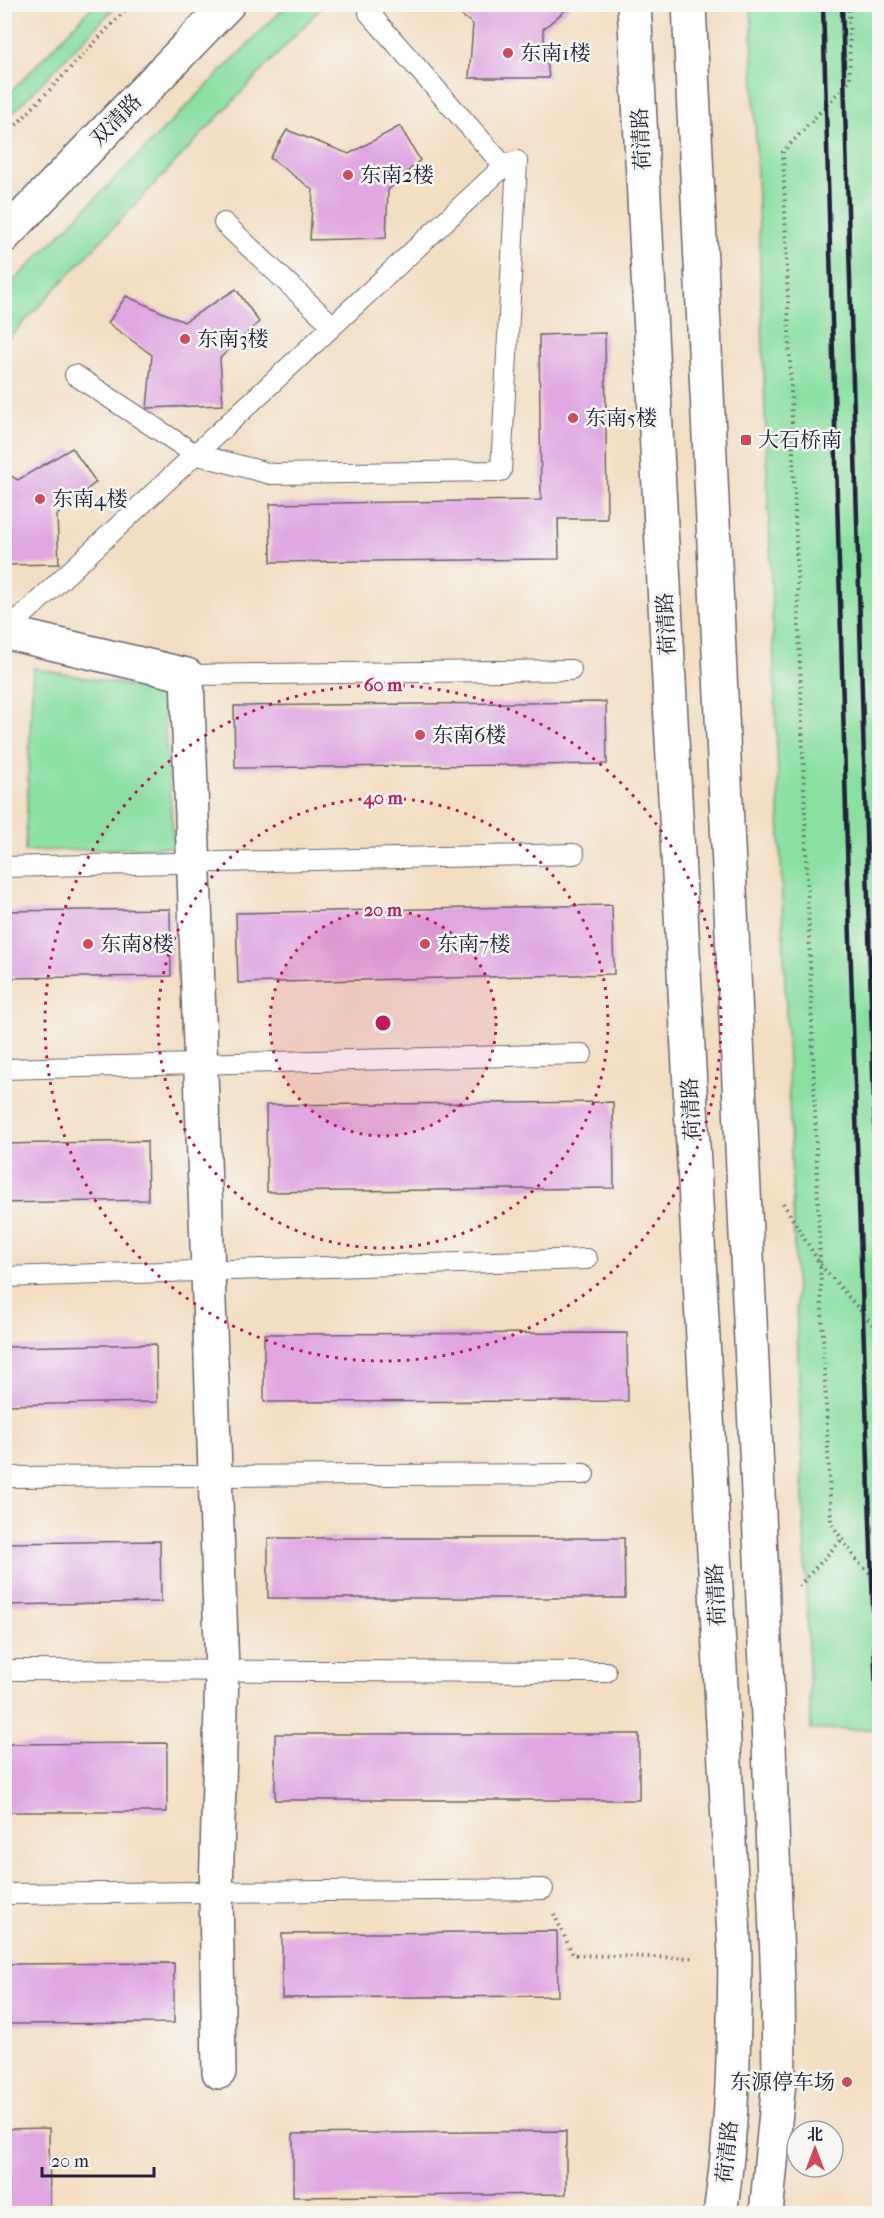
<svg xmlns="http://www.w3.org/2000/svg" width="884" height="2218" font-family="'IM FELL French Canon','Noto Serif SC',serif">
<rect width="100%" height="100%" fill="#f6f6f2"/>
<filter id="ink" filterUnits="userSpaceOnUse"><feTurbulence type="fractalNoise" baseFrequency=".0167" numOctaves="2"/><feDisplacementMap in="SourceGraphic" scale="12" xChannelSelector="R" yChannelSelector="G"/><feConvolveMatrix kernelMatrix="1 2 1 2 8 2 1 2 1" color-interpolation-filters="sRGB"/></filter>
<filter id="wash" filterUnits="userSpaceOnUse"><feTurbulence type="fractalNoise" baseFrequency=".008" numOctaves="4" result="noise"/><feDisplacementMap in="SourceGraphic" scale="24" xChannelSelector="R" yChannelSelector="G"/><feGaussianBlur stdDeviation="1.35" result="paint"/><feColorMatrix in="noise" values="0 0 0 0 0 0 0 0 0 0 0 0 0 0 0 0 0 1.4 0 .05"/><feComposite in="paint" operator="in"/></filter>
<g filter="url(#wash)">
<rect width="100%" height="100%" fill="#f3dec2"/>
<path fill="#8adfa1" stroke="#56806e" stroke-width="1.5" d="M288,4L324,5L5,342V290Z
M94,5H117L5,121V98Z
M751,5H879V1729L811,1730Z
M33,668L162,692L174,847L25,851Z"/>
<g id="blocks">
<path fill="#dfa6e2" d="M446,4H573L543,29L549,78H469L473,24Z
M400,126L420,160L388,190L386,238L310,240L313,190L270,158L287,130L349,154Z
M236,289L259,322L220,358L223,405L147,408L152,355L108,323L126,296L184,322Z
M605,333L607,519H558L559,559L271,562L270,504L541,500L539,335Z
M72,448L96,482L57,515L59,564L4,565V472L18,480Z
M606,702L607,764L235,768L234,706Z
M612,905L614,974L238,983L236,913Z
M170,909L171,976L4,978V911Z
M613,1102L614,1188L267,1192L266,1105Z
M147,1141L148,1200L4,1203V1144Z
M627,1333L628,1401L264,1402V1334Z
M156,1344L157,1402L4,1405V1347Z
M268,1538H624L625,1598H268Z
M160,1541L161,1602L4,1605V1543Z
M275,1734H639V1800H275Z
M167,1743V1812H4V1744Z
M557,1931L558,1996L282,1998V1934Z
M174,1963V2023L4,2024V1964Z
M49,2128L50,2214H4V2129Z
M566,2131V2194L293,2197V2134Z"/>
</g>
</g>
<g filter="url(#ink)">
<use href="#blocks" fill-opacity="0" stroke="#6b646a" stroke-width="1.5"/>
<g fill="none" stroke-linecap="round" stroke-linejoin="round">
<g stroke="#6b646a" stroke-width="22">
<path id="service" d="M378,4L369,13L504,166
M224,223L333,326
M4,638L5,632C171,477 338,322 504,166L517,161L501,471L271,474L195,454L75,375
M187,675L571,670
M4,867L574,854
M4,1069L582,1054
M4,1277L587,1259
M4,1477L584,1474
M4,1670L606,1672
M4,1894L543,1889"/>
</g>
<g stroke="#6b646a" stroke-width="36">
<path id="minor" d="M4,632L187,675L222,1671L216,1894L219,2072"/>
</g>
<g stroke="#6b646a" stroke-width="36">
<path id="tertiary" d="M4,236L228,4"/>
</g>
<g stroke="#6b646a" stroke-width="36">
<path id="secondary" d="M634,4L735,1957C734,2043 733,2128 720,2214
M689,4L766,1665L778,1986L779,2081L766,2214"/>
</g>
<path stroke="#6b646a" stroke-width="4" stroke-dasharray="1.5 4.5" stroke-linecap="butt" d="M849,4L850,80L783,152L820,1264L831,1523L857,1561L880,1583
M4,138L131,4
M783,1203L820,1264L880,1333
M799,1586L841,1540
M554,1914L573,1955L695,1958"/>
<use href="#service" stroke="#fff" stroke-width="20"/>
<use href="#minor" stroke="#fff" stroke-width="33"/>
<use href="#tertiary" stroke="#fff" stroke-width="33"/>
<use href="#secondary" stroke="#fff" stroke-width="33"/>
<path stroke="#22223b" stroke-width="4.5" d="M823,4L848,881L880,1812
M842,4L880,1311"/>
</g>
</g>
<circle cx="383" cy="1023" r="113" fill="#c2185b" fill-opacity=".12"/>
<g fill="none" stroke="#c2185b" stroke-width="3" stroke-dasharray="3 6">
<circle cx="383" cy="1023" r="113"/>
<circle cx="383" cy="1023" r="225"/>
<circle cx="383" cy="1023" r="338"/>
</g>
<g fill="#d1495b" stroke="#f6f6f2" stroke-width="2">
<circle cx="508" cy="53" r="6"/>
<circle cx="348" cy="175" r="6"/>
<circle cx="185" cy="339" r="6"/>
<circle cx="573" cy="418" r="6"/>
<rect x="740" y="434" width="12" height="12" rx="3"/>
<circle cx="40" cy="499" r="6"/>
<circle cx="420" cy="735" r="6"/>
<circle cx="88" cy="944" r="6"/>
<circle cx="425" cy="944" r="6"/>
<circle cx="847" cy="2082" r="6"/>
</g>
<g text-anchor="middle" stroke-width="5" stroke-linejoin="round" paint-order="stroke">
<g font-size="21" fill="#22223b" stroke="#f6f6f2" text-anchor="start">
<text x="520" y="60">东南1楼</text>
<text x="360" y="182">东南2楼</text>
<text x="197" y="346">东南3楼</text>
<text x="585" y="425">东南5楼</text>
<text x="758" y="447">大石桥南</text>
<text x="52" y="506">东南4楼</text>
<text x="432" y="742">东南6楼</text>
<text x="100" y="951">东南8楼</text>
<text x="437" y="951">东南7楼</text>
<text x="835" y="2089" text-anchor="end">东源停车场</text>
</g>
<g font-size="21" fill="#22223b" stroke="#f6f6f2">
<text transform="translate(116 120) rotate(-46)" y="7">双清路</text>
<text transform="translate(641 139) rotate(-93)" y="7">荷清路</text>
<text transform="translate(666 624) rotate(-93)" y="7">荷清路</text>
<text transform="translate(691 1109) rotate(-93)" y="7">荷清路</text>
<text transform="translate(716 1595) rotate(-93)" y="7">荷清路</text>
<text transform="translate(727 2152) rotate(-84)" y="7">荷清路</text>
</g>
</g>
<circle cx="383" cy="1023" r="9" fill="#c2185b" stroke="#f6f6f2" stroke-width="3"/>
<g font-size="18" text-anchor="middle" font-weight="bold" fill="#c2185b" stroke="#f6f6f2" stroke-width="5" stroke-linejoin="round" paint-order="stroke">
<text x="383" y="691">60 m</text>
<text x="383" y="804">40 m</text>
<text x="383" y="916">20 m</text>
</g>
<rect width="884" height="2218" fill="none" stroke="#f6f6f2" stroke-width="24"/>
<g transform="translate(815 2149)"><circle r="28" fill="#f6f6f2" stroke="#a1a1a9" stroke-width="1.5"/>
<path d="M0-4.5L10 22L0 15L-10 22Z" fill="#d1495b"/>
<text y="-9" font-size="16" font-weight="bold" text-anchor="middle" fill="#22223b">北</text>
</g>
<path d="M42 2167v9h112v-9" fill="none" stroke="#22223b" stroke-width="3"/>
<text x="51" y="2167" font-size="18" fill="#22223b" stroke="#f6f6f2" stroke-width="4.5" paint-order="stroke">20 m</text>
</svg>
